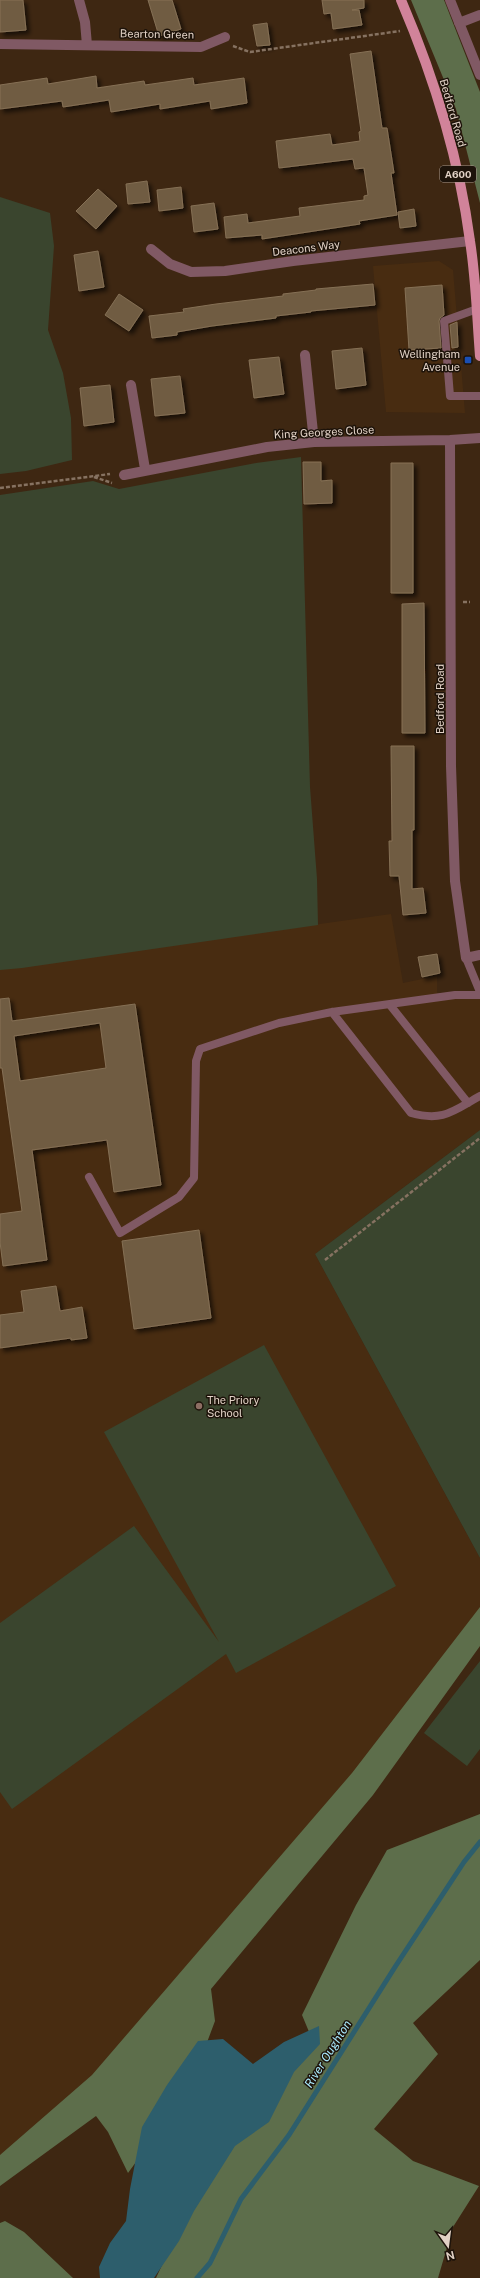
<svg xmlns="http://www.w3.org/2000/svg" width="480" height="2278" font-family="'Public Sans',sans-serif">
<defs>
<filter id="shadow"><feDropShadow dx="3.5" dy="3.5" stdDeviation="2" flood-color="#0009"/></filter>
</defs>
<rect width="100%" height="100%" fill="#3e2712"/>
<path fill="#482c11" d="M439,261L453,270L465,413L386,412L373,266Z
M391,914L403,983L437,976V993L480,994V1130L315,1254L480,1558V1640L249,1932L0,2164V969Z"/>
<path fill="#3a452e" d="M0,197L50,213L54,246L48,330L63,373L71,418L72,460L26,471L0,474Z
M301,457L310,787L317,879L318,925L22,968L0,970V495L93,481L119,489L256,463Z
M480,1130V1558L315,1254Z
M264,1345L396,1586L236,1673L226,1654L12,1809L0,1792V1623L134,1526L219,1642L104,1432Z
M480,1661V1749L467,1766L424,1733Z"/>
<path fill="#5d6e4b" d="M411,0H444L480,92V203L456,109Z
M480,1607V1646L373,1795L211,1989L215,2021L190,2088L128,2173L108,2132L96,2116L0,2186V2155L92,2075L352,1773Z
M480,1814V1960L413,2023L438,2054L374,2129L413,2161L479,2186L453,2227L438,2278H156L209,2164L312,2039L302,2015L356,1905L387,1850Z
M5,2221L24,2232L73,2278H0V2223Z"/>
<path fill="#2d5e6c" d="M319,2026L320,2044L294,2072L269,2122L235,2146L194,2211L179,2241L154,2278H100L99,2267L110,2243L126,2221L130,2189L142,2127L167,2085L198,2041L223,2039L253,2064L284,2042Z"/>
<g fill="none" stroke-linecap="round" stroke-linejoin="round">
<path stroke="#2d5e6c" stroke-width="5" d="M197,2278L210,2263L241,2199L289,2135L395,1967L464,1862L480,1842"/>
</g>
<path fill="#705c42" stroke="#857055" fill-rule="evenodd" filter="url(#shadow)" d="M0,0H23L26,30L0,32Z
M148,0H172L181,29L159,36Z
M322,0H364V8L352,10H359L362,25L333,29L331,13L324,14Z
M267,23L270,45L257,46L253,25Z
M371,51L382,128H387L394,173H391L397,215L359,221L360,224L262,239V235L226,238L224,217L247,214L248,223L300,216L299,208L364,200V196L368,195L364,168L355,169L353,159L279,168L276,141L330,134L332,145L360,141L359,132L361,131L350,54Z
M96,76L97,88L144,81L145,85L193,78L194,85L244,78L247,103L211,109L210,101L160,109V104L111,112L109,100L63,107L62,101L0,109V85L47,78L48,84Z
M147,181L150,202L128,204L126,184Z
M181,187L183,208L159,211L157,190Z
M98,189L117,206L96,229L76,211Z
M214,203L218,229L194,232L191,206Z
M414,209L416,226L400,228L398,212Z
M98,251L104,287L79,291L74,255Z
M373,284L375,305L311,311V312L276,316V318L212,326L177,332V335L152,338L149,316L184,312L183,309L216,304L283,296V294L316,290V289Z
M442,285L444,315L440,318L439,321L441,348L409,350L405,288Z
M119,294L143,310L129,331L105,315Z
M457,322L458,347L452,348L450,325Z
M362,348L366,385L336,389L332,351Z
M279,357L284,394L254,398L249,360Z
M180,376L185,413L155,416L151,379Z
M110,385L114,422L84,426L80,388Z
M303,462H321V481L332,480V503L304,504Z
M391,463H413V593H391Z
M424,603L425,733H402V604Z
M391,746H414V830H412V889L423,888L426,913L403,915L399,876H390L389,841H392Z
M437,954L440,973L422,977L418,957Z
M9,998L12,1021L135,1004L161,1185L114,1192L107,1140L32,1150L47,1260L3,1266L0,1242V1214L22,1211L2,1068H0V999ZM100,1023L106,1068L20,1081L14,1036Z
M199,1230L211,1318L134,1329L122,1241Z
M56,1286L60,1311L82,1307L87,1338L71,1340V1338L0,1348V1315L24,1312L21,1291Z"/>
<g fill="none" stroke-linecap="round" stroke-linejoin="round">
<path stroke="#867261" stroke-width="2.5" stroke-dasharray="4 2" stroke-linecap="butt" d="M233,46L250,52L400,31
M94,477L112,483
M0,488L110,474
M463,602H470
M325,1260L480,1138"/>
<path stroke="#805964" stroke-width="8" d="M477,309L444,321L450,396H480
M466,958L480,992
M390,1005L468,1103
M332,1012L411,1113C443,1122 453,1111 480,1096
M89,1177L120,1233L179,1197L194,1178L196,1061L200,1049L279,1023L332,1012L455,995H480"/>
<path stroke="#805964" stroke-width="10" d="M79,0L85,22L87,45
M450,0L480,75
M459,23L480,15
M0,44L201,47L225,37
M151,249L170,264L191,272L225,271L293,261L470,241
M305,355L314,442
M131,385L145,469
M450,440L451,766L455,881L466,958L480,955
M124,475L267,447L314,442L450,440L480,438"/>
<path stroke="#d1839a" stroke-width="10" d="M401,0C434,77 459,158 470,241C476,279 477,318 480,356"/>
</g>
<rect fill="#1a4fb4" stroke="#1d130a" stroke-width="1.5" x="464" y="356" width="8" height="8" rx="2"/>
<circle fill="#8d6e63" stroke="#1d130a" stroke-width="1.5" cx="199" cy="1406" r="4"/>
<g text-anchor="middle" stroke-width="3" stroke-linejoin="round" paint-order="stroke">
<rect fill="#1d130a" stroke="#a6988d" stroke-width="1" x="440" y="166" width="36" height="16" rx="3"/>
<g font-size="10" font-weight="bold" fill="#e1d1c5">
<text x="458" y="178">A600</text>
</g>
<g font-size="11" fill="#e1d1c5" stroke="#1d130a">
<text transform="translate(157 34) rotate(1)" y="4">Bearton Green</text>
<text transform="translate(453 113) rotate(74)" y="4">Bedford Road</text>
<text transform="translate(306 248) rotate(-7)" y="4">Deacons Way</text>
<text transform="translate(324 432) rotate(-3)" y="4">King Georges Close</text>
<text transform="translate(440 699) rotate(-90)" y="4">Bedford Road</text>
</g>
<g font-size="11" fill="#e1d1c5" stroke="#1d130a" text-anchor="end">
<text x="460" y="358">Wellingham<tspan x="460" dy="13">Avenue</tspan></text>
<text x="207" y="1404" text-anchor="start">The Priory<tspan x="207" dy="13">School</tspan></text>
</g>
<g font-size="12" font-style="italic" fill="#aaebfe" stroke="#1d130a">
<text transform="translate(328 2054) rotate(-58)" y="4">River Oughton</text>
</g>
</g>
<g transform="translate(448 2246) rotate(166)" stroke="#1d130a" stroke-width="3" paint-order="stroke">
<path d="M0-3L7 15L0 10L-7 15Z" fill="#e1d1c5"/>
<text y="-6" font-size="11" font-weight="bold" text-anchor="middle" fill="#e1d1c5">N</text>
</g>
</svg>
